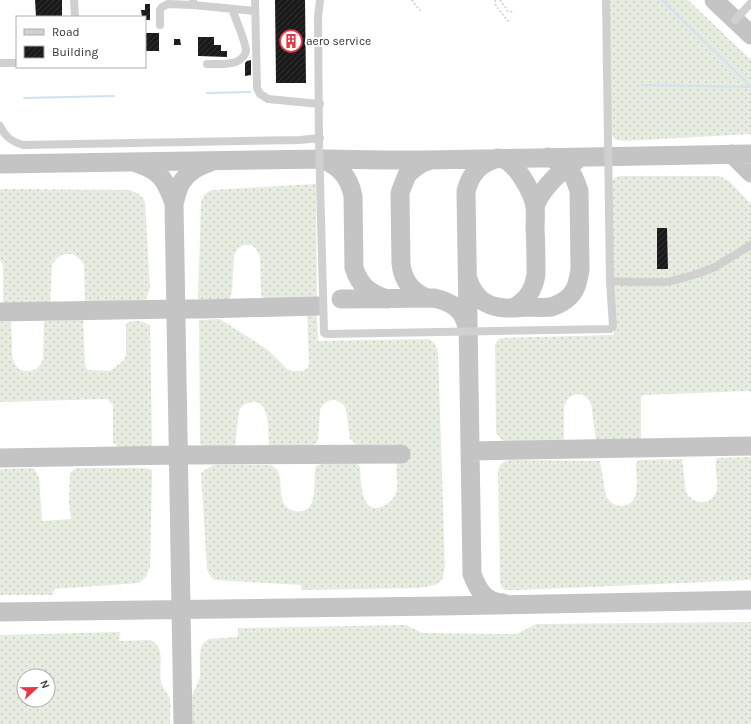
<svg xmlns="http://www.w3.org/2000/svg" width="751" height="724" font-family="Karla,sans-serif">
<defs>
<pattern id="grass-dots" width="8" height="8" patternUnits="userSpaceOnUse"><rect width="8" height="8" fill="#e6ecdf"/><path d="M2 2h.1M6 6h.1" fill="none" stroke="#c6cbc0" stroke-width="1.8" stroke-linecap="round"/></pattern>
<pattern id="building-hatch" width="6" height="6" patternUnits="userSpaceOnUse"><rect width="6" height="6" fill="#1a1a1a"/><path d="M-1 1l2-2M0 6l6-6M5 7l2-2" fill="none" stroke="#333"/></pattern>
</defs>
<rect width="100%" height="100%" fill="#fff"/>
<path fill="url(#grass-dots)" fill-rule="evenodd" d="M608,0H688L751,60V134L624,141L616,140L609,132Z
M620,176H719L729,181L751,204V392L749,391L643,395L641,397V440H596L591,404C584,389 567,392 564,408V440L505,442L500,438L496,432L495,346L496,342L501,338L614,335L611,181L615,178Z
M316,184L317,298L265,300L262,296L261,292L260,257L257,250L252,245H244L238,248L234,255L232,292L228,302H203L199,300L198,298L201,205C201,197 205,192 213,190Z
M0,189L130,190C138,193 143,196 145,203L150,288L146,299L141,300L87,304L85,300L84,265C76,250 60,250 52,265L50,303L3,304V266L0,260Z
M317,314L318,341L429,339C435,343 437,347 438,353L445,568L442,580L435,585L419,588L302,590L301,585L214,580L209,574L207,569L201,473L213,465H271C274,467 276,468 278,471C284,484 275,507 295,511C299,512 303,511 307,509C317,502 314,481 315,470L316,466L321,464L355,463L359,465L360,468C361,480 360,514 381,507C387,505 393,500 395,495C400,486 395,474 397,464C397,460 398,462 399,459C402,453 400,448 398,444L357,445L350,439L346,409C339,397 326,397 320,410L318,440L316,444L312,446H269C268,433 271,399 251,402C245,403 241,406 239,411L235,447L207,448L200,444L199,320L220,319L268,350L288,370L293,371H303L308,368L309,362L307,315Z
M83,320L85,364L86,368L88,370L110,371L113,369L124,360L126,355V324L128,322C138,321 142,319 150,326L152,447L121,448L113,443V405L107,399L0,402V322H11C11,329 12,336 12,344C12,356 12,372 29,371C36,371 40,366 43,360L44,321Z
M751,457V580L520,590H505L502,587L500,582L498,470C500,464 503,461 510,460L600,461L606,496C609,501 614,506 621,506C642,506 636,478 636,465L637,462L639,460L682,459L686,492C694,506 713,506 717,489C719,479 713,468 717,458Z
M34,468L39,477L42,521L71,519L69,501L70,473L76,468H146L152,471L150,567L146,577L139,583L54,589L53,595H0V469Z
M751,622V724H192C192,716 190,703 192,696C194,689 199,683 200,676C201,665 196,644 209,639L238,637V628L406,625L422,633L517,634L536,624Z
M120,632L119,641L150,640C167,646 158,669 161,682C162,688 168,693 170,699C171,704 170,718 170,724H0V635ZM24,676H48V700H24Z"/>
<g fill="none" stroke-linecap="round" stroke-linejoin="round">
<path stroke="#cfe2ee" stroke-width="2" d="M662,0L751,87
M642,85L750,87
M207,93L250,92
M24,98L114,96"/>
<path stroke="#c4c4c4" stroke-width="19" d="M714,0L751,35
M732,154L751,173
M321,159C339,166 349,176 353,196L354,268C360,286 369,293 387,299
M136,163C161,171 165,179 174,203
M0,164L325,159L385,160H427L751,154
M535,206C541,190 561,169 576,161
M468,279C471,289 477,298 486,303C499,310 515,308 529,307C536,307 544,308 551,307C558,305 565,301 570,296C577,289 578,280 580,270L579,191C573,171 568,165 548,157
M427,298C412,292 403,281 401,264L400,194L401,190L407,175L412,170L422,163L431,160
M341,299L434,298C451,302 464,309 467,328
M0,312L177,309H203L317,306
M470,451L751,446
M0,458L178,455L401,454
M503,603C485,602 478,590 472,574L466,191C470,177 476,167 490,161C492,160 496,158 498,158C515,158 533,193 535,207C536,214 535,221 535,228C536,244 536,259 536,274C534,290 527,300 513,308
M0,612L440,606L751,600
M183,724L174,203C176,198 177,192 179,187C185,174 198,166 211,162"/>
</g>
<path fill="url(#building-hatch)" d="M35,0H62V17H36Z
M275,0H305L306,83H276Z
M145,4H150V20H145V17H142L141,10H145Z
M145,33H159V51H145Z
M198,37H214V45H221V51H227V57L198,56Z
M174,39H180L181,45H174Z
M251,60V75L245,76V63L247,61Z
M657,228H667L668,269H657Z"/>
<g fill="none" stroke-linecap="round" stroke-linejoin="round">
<path stroke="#cdcdcd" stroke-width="1.5" stroke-dasharray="2 2" stroke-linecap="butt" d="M412,0L419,10H423
M495,0L496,6L508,21H511
M500,0L508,11L513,12"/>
<path stroke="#d0d0d0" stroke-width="8" d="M74,0L75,17
M193,0V5L255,11
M255,0L257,88L260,94L268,99L320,104
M320,0L318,17L319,142L324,333L326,334L610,329L613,327L610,281L606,0
M735,20L751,3
M160,25V10L162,7L168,4L193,5
M0,63H17
M207,64C216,64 227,65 236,62C240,60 245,56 246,51C246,43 235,17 232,9
M0,126C5,137 12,142 23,145L300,140L320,138
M610,281L636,282H668L697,274L715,267L751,245"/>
</g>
<defs>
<g id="building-ring" transform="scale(1.15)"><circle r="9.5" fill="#fff" stroke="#e63946" stroke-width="1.5"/><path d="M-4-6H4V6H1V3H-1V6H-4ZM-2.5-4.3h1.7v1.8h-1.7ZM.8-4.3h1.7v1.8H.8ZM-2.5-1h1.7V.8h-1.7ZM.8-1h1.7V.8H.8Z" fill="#e63946"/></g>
</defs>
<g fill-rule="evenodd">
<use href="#building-ring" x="291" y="41"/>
</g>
<g text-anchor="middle" stroke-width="4" stroke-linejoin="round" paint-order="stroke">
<g font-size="12" fill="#333" stroke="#fff" text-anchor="start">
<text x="306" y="45">aero service</text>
</g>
</g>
<rect x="16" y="16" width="130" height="52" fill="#ffffff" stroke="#adadad"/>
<rect x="24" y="29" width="20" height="6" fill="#d0d0d0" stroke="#adadad"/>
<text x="52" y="36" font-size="12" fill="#333333">Road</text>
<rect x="24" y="46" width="20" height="12" fill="url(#building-hatch)" stroke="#adadad"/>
<text x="52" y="56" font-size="12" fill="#333333">Building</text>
<g transform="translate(36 688) rotate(68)"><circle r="19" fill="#ffffff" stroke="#adadad"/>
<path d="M0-3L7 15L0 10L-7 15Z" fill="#e63946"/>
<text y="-6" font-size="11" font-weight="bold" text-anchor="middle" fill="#333333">N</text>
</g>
</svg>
